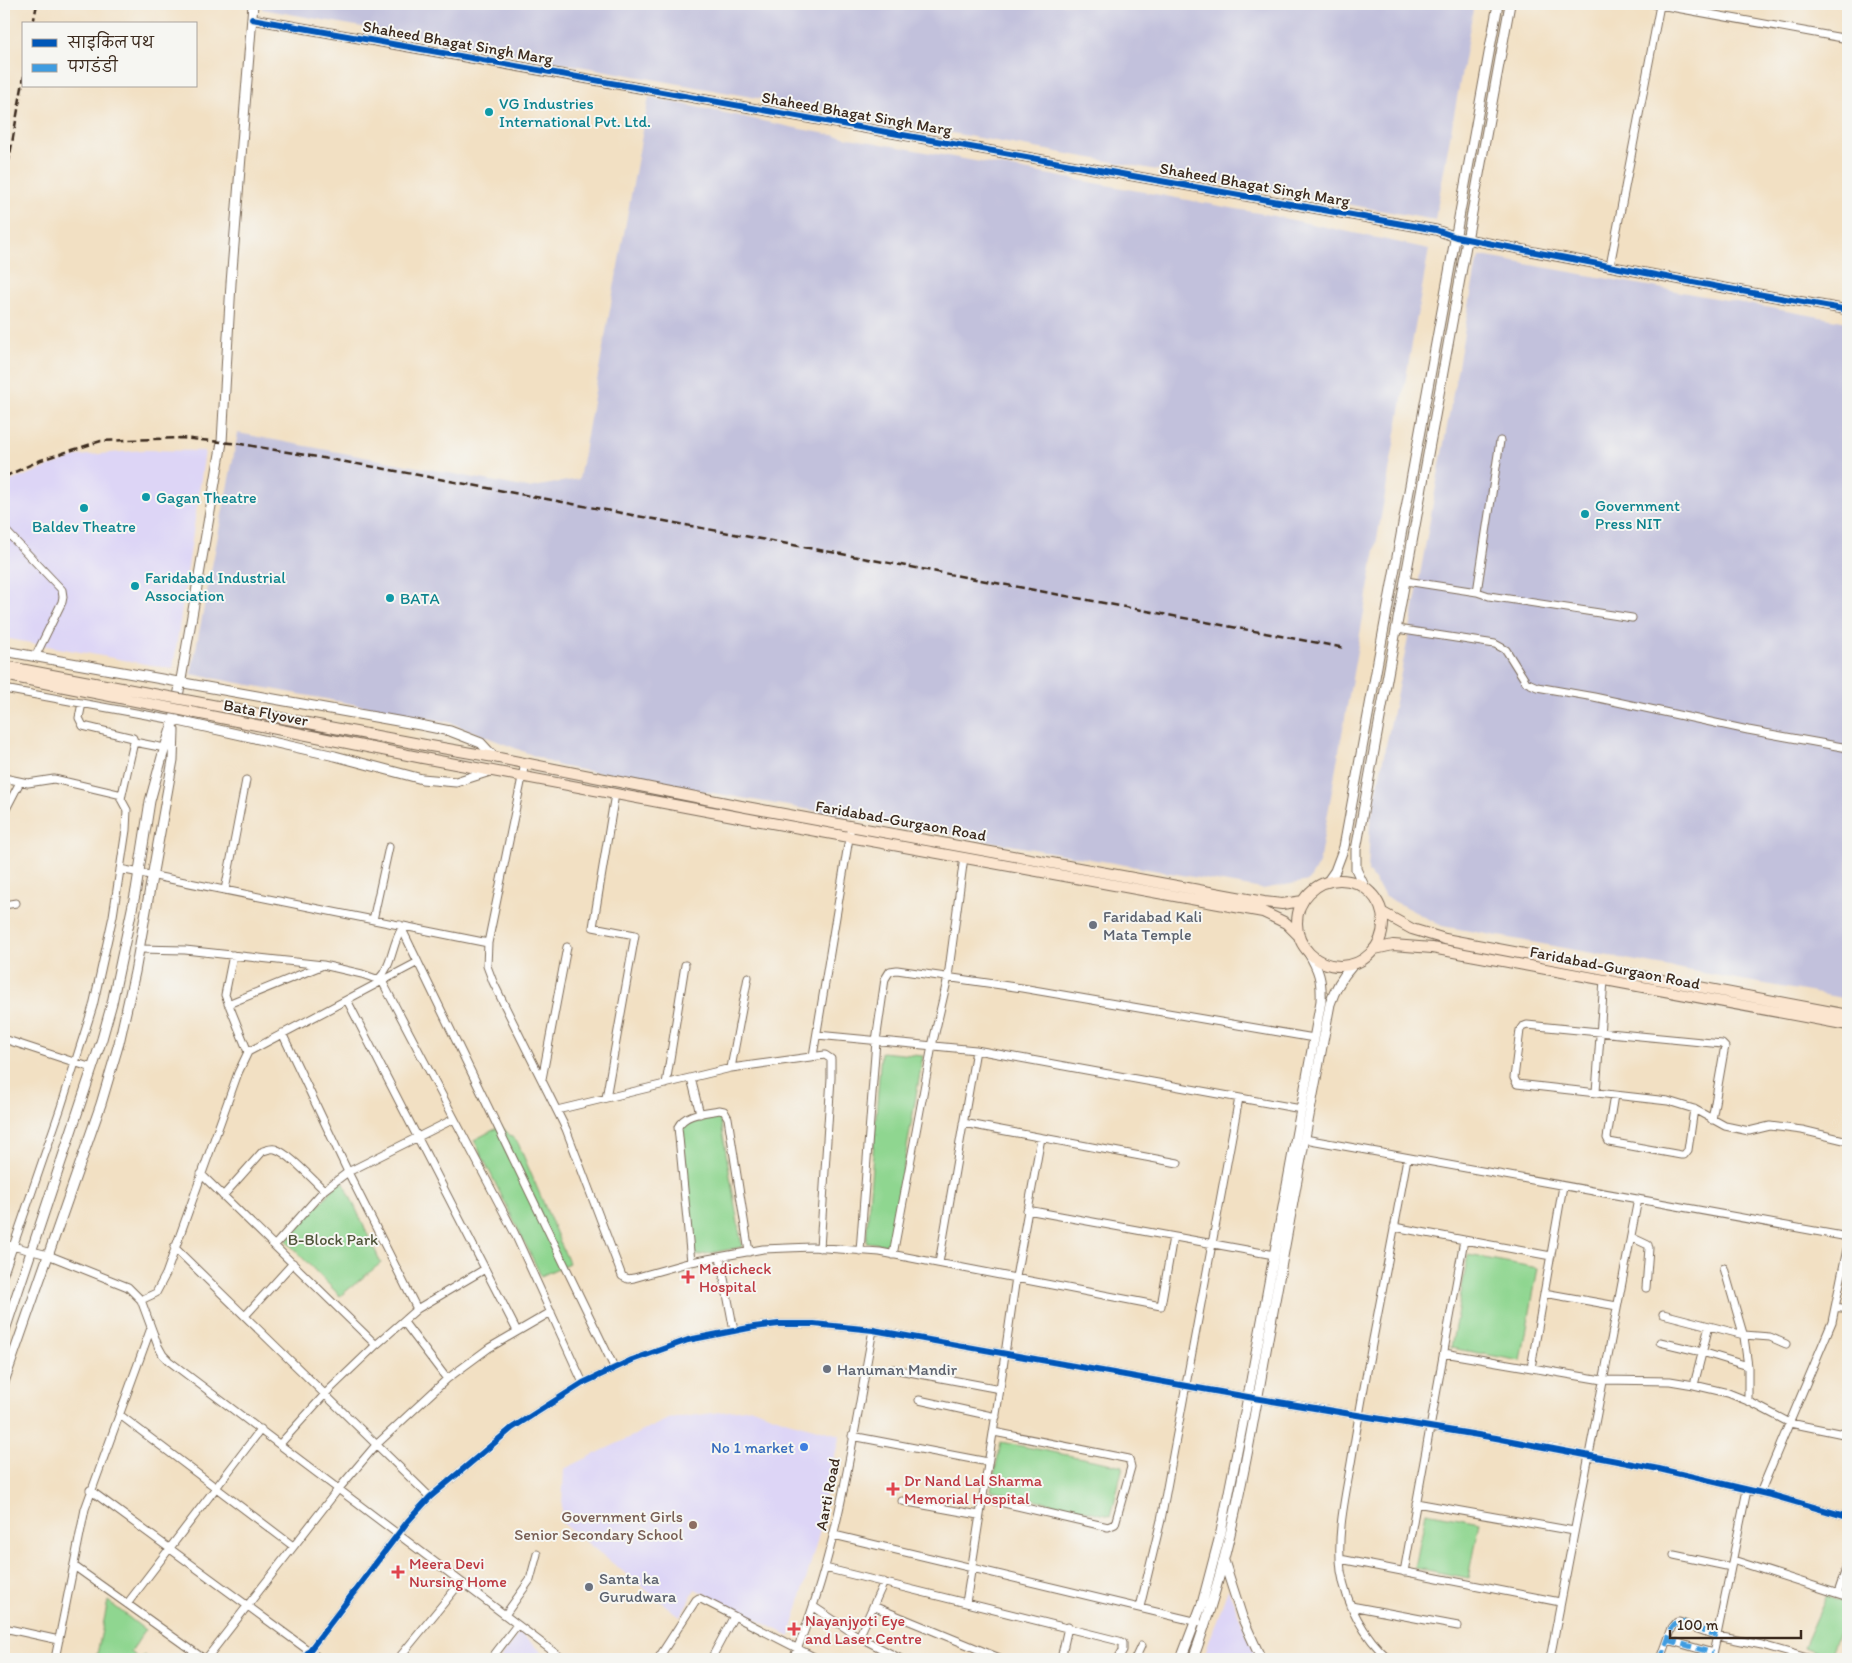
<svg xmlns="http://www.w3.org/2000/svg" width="1852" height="1663" font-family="Itim,'Playpen Sans Deva',sans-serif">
<rect width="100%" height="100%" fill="#f6f6f2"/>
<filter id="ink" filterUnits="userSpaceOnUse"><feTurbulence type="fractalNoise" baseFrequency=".02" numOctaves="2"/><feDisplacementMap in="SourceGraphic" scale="10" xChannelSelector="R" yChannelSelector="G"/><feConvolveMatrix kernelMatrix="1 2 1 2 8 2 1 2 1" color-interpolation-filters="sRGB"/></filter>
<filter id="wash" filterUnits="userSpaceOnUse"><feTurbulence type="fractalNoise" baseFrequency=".0096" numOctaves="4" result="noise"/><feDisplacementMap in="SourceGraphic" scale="20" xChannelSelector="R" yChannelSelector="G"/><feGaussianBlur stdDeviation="1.12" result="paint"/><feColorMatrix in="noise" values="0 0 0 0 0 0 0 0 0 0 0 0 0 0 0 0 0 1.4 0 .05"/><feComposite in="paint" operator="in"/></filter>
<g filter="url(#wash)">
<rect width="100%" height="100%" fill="#f2e0c3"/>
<path fill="#ddd5f6" d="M143,450L205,451L173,669L4,638V486L13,480L78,456Z
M752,1408L788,1421L840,1435L827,1487L821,1527L790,1636L695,1589L680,1617L561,1522L564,1469L668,1419Z
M1228,1589L1250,1642L1258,1659H1203Z
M519,1633L551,1659H500Z"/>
<path fill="#c2c1dc" d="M262,4H1474L1435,220L262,9Z
M649,97L800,129L1269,215L1429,249L1319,863L1309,881L1262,889L560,766L449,722L191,674L238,433L528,488L579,479Z
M1481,256L1848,322V999L1442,926L1386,897L1368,872L1370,823L1411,624L1477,262Z"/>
<path fill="#8fd690" stroke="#658057" d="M881,1052L923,1056L890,1245L866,1242Z
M720,1117L742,1247L695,1256L682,1125Z
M501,1126L518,1143L569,1263L541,1276L474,1140Z
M342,1179L381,1263L340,1296L286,1241Z
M1468,1255L1538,1268L1521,1361L1451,1348Z
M1001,1442L1123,1466L1111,1516L991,1490Z
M1426,1512L1480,1522L1469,1578L1415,1568Z
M1827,1595L1848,1604V1613L1829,1657L1804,1647Z
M108,1601L145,1630L131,1652L140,1659L144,1655L148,1659H96Z"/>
</g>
<g filter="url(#ink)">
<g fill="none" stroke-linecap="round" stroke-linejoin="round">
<g stroke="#7b6a58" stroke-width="9">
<path id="minor" d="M1654,4L1848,39
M1610,266L1660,5
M4,529L62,590L63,597L62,602L35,657
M1406,581L1477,592L1489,596L1632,618
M1477,592L1500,441
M1397,629L1495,644L1506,650L1526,682L1537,687L1594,697L1748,730L1848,748
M4,689L174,720
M134,742L165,748
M525,763L488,943L487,966L493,982L566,1129L622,1276L628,1279L634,1278L691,1262L763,1249L812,1247L880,1252L1161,1306L1173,1237
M4,778L28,783L54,779L122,795
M4,813L20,782
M120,869L488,943
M225,890L246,780
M4,905L16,903
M373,920L389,847
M400,925L614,1367
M139,949L185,950L323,965L362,974L382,981L514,1232L583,1383
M233,955L225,995L248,1052
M378,980C393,965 391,946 402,928
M347,1000L517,1331
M228,1004L321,966
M282,1033L348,1172L417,1309
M817,1035L976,1050L1301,1109
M4,1039L92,1068
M813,1056L851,826
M731,1068L748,977
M691,1078L700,1114
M542,1079L567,947
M666,1084L685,965
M1596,1092L1604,980
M1614,1095L1607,1138L1609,1142L1681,1155H1684L1688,1150L1694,1109
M606,1098L635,935L593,927L615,794
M557,1110L731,1068L825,1055L831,1059V1078L820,1248
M1712,1120L1724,1051L1725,1047L1722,1044L1527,1025L1522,1027L1520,1030L1514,1078L1517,1084L1668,1101L1694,1109L1725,1126L1749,1131L1770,1126L1802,1130L1848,1141
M963,1123L1178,1163
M1305,1139L1848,1237
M201,1174L376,1345
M223,1196L263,1151C267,1150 271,1148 275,1149C290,1154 311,1178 324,1190
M1027,1210L1274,1255
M1394,1227L1551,1256
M1631,1237L1648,1245
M4,1244L48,1255L128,1287L141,1300L158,1346L163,1355L169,1361L563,1659
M275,1245L324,1190L348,1172L454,1119
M174,1247L430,1497
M860,1251L876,1041L885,979L890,971L897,970L1022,988L1314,1038
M893,1255L932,1046L948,977L964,857
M720,1257L734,1331
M691,1262L678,1127C685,1113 705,1113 719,1110L724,1111L728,1118L749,1252
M939,1263L976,1050
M1724,1268L1744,1337L1748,1366V1401
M4,1273L61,1107L93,1006L113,916L126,830L127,810L121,799L134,742L133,738L83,726L79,718L82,703
M1646,1288L1649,1248
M1544,1293L1617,1306
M141,1300L156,1293L166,1274L238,1073L248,1052L418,962
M1835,1307L1848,1309
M1663,1314L1744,1335L1770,1337L1786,1344
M245,1316L293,1263
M403,1321L447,1379
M1660,1342L1702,1352L1748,1366
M1444,1353L1602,1380L1670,1381L1694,1385L1728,1393L1748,1401L1790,1423L1848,1435
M1531,1368L1563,1186
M893,1369L1000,1389
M1694,1385L1709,1326
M919,1400L996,1417
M120,1415L293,1546
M852,1436L988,1462
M280,1444L326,1393L376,1345L417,1309L485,1269
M90,1490L320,1659
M1760,1493L1832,1322L1848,1244
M982,1498L1108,1527L1115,1524L1131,1467L1129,1459L994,1432
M902,1501L979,1515
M1416,1503L1574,1531
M834,1535L1198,1622
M1674,1555L1731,1567
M1340,1559L1560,1602
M1733,1560L1848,1597
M74,1566L204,1659
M825,1568L1119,1641L1123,1643V1650L1118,1659
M1404,1572L1464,1240
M1838,1593L1848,1563
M966,1603L1000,1389L1016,1277L1041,1138
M127,1604L261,1429
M873,1606L1002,1659
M1351,1606L1458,1626
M814,1607L859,1637L901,1659
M1140,1607L1161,1520L1239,1098
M505,1615L530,1580L537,1554
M4,1628L59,1640
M859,1637L884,1582
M1668,1640L1713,1653
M55,1659L85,1509L151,1328
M206,1659L336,1492L376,1445L447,1379L489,1348L551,1312
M303,1659L408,1521L430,1497L512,1428L583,1383L632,1360L688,1340L754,1327L779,1324H814L873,1330L1248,1397L1496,1438L1659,1469L1775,1496L1848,1517
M398,1659L461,1582
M491,1659L517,1625
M658,1659L696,1600L699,1598L818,1659
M711,1659L734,1616
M793,1659C838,1555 852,1440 873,1330
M1061,1659L1068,1627
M1135,1659L1141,1646
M1389,1659C1364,1637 1346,1604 1341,1571C1336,1531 1347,1490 1353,1451C1369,1353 1390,1256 1407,1158
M1550,1659L1638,1199
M1661,1659L1672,1628L1677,1622H1679L1717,1636L1762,1645L1811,1659
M1712,1659L1747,1490"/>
</g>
<g stroke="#7b6a58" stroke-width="11">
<path id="tertiary" d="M252,19L1436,230L1456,237L1719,287L1848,310
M4,651L420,725L450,731L481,743L494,757
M174,720L335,756L422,779L456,782L490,771
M1328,881L1335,871L1344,847L1498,4
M1364,886L1356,869V850L1510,4
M4,1333L102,1039L112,1003L136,890L150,801L162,757L174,720L222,442L231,283L253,4
M4,1382L101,1104L119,1043L135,972L173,760L174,730
M1224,1561L1242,1617L1261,1659
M1181,1659L1202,1604L1221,1532L1247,1402L1321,1001C1322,980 1319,970 1308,952
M1193,1659C1231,1556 1249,1447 1268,1339C1288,1227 1309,1116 1330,1004C1335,989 1341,978 1352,966"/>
</g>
<g stroke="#7b6a58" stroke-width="12">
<path id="secondary" d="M425,745L494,757L746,807L1264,902L1282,904L1303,901
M423,758L744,818L1263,912L1286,923L1298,935
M1297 923a43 43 0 1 1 86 0a43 43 0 1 1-86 0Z
M1383,913L1412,929L1445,939L1848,1015
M1375,949L1393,945L1432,948L1848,1025"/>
</g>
<use href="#minor" stroke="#fff" stroke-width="7"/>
<use href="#tertiary" stroke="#fff" stroke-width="9"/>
<use href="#secondary" stroke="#fbe5cf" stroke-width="10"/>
<path stroke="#3b2a1e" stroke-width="2.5" stroke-dasharray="8 4" stroke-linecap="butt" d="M33,24L37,4
M4,188L24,76
M4,477L41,460L101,441L181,438L241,444L375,467L1345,648"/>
<g stroke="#7b6a58" stroke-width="12" stroke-linecap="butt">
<path id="secondary-bridge" d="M4,666L425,745
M4,675L423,758"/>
</g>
<use href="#secondary-bridge" stroke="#fbe5cf" stroke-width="10"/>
<path stroke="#3f9ce0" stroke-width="5" stroke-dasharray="10 5" stroke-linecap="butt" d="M1668,1640L1713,1653
M1661,1659L1672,1628L1677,1622H1682L1717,1636"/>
<g stroke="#f6f6f2" stroke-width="9">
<path id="cycleway" d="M252,19L1436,230L1456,237L1719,287L1848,310
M303,1659L408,1521L430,1497L512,1428L583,1383L632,1360L688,1340L754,1327L779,1324H814L873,1330L1248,1397L1496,1438L1659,1469L1775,1496L1848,1517"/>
</g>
<use href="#cycleway" stroke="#0057b8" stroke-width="6"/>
</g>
</g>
<g fill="#0f9aa8" stroke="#f6f6f2" stroke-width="2">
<circle cx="489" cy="112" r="5"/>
<circle cx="146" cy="497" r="5"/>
<circle cx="84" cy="508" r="5"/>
<circle cx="1585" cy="514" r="5"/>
<circle cx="135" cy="586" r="5"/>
<circle cx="390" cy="598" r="5"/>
</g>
<g fill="#6b7280" stroke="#f6f6f2" stroke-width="2">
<circle cx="1093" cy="925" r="5"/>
<circle cx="827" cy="1369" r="5"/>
<circle cx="589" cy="1587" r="5"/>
</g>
<g fill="#e0444e" stroke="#f6f6f2" stroke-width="2">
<path d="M685.5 1269.5h5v5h5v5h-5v5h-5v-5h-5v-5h5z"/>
<path d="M890.5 1481.5h5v5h5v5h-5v5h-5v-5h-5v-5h5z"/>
<path d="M395.5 1564.5h5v5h5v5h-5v5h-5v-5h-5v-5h5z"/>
<path d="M791.5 1621.5h5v5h5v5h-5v5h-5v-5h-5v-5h5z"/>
</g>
<circle fill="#3f7fe0" stroke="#f6f6f2" stroke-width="2" cx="804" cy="1447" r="5"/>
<circle fill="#8d6e63" stroke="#f6f6f2" stroke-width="2" cx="693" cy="1525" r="5"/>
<g text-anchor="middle" stroke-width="4" stroke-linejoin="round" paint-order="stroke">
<g font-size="16" fill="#3b2a1e" stroke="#f6f6f2">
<text transform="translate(458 42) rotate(10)" y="6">Shaheed Bhagat Singh Marg</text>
<text transform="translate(857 113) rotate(10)" y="6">Shaheed Bhagat Singh Marg</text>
<text transform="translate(1255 184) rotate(10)" y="6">Shaheed Bhagat Singh Marg</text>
<text transform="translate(266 712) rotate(11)" y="6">Bata Flyover</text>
<text transform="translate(901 820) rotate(10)" y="6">Faridabad-Gurgaon Road</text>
<text transform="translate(1615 967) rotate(11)" y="6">Faridabad-Gurgaon Road</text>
<text transform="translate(827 1494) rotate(-79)" y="6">Aarti Road</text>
</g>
<g font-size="16" fill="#0d838f" stroke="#f6f6f2" text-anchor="start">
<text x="499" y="109">VG Industries<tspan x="499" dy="18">International Pvt. Ltd.</tspan></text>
<text x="156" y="503">Gagan Theatre</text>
<text x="1595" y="511">Government<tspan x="1595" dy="18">Press NIT</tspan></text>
<text x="84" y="532" text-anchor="middle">Baldev Theatre</text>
<text x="145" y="583">Faridabad Industrial<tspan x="145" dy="18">Association</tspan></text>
<text x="400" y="604">BATA</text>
</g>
<g font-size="16" fill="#5b616d" stroke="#f6f6f2" text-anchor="start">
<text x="1103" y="922">Faridabad Kali<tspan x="1103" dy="18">Mata Temple</tspan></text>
<text x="837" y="1375">Hanuman Mandir</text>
<text x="599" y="1584">Santa ka<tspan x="599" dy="18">Gurudwara</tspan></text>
</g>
<g font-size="16" fill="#50553a" stroke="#f6f6f2">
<text x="333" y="1245">B-Block Park</text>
</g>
<g font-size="16" fill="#be3a42" stroke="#f6f6f2" text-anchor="start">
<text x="699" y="1274">Medicheck<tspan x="699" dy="18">Hospital</tspan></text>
<text x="904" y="1486">Dr Nand Lal Sharma<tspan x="904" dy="18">Memorial Hospital</tspan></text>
<text x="409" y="1569">Meera Devi<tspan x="409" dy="18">Nursing Home</tspan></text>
<text x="805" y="1626">Nayanjyoti Eye<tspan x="805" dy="18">and Laser Centre</tspan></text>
</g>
<g font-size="16" fill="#366cbe" stroke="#f6f6f2" text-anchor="end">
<text x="794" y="1453">No 1 market</text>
</g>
<g font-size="16" fill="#785e54" stroke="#f6f6f2" text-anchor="end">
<text x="683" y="1522">Government Girls<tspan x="683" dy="18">Senior Secondary School</tspan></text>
</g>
</g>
<rect width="1852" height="1663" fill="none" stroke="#f6f6f2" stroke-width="20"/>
<rect x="22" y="22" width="175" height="65" fill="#f6f6f2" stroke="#aba49d"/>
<rect x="32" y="39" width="25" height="8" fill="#0057b8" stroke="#aba49d"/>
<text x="68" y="48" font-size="15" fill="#3b2a1e">साइकिल पथ</text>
<rect x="32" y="64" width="25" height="8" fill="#3f9ce0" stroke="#aba49d"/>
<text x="68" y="72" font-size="15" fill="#3b2a1e">पगडंडी</text>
<path d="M1670 1630v8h131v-8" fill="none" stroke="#3b2a1e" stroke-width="2.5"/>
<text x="1677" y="1630" font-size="15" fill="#3b2a1e" stroke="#f6f6f2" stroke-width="4" paint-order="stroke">100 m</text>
</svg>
